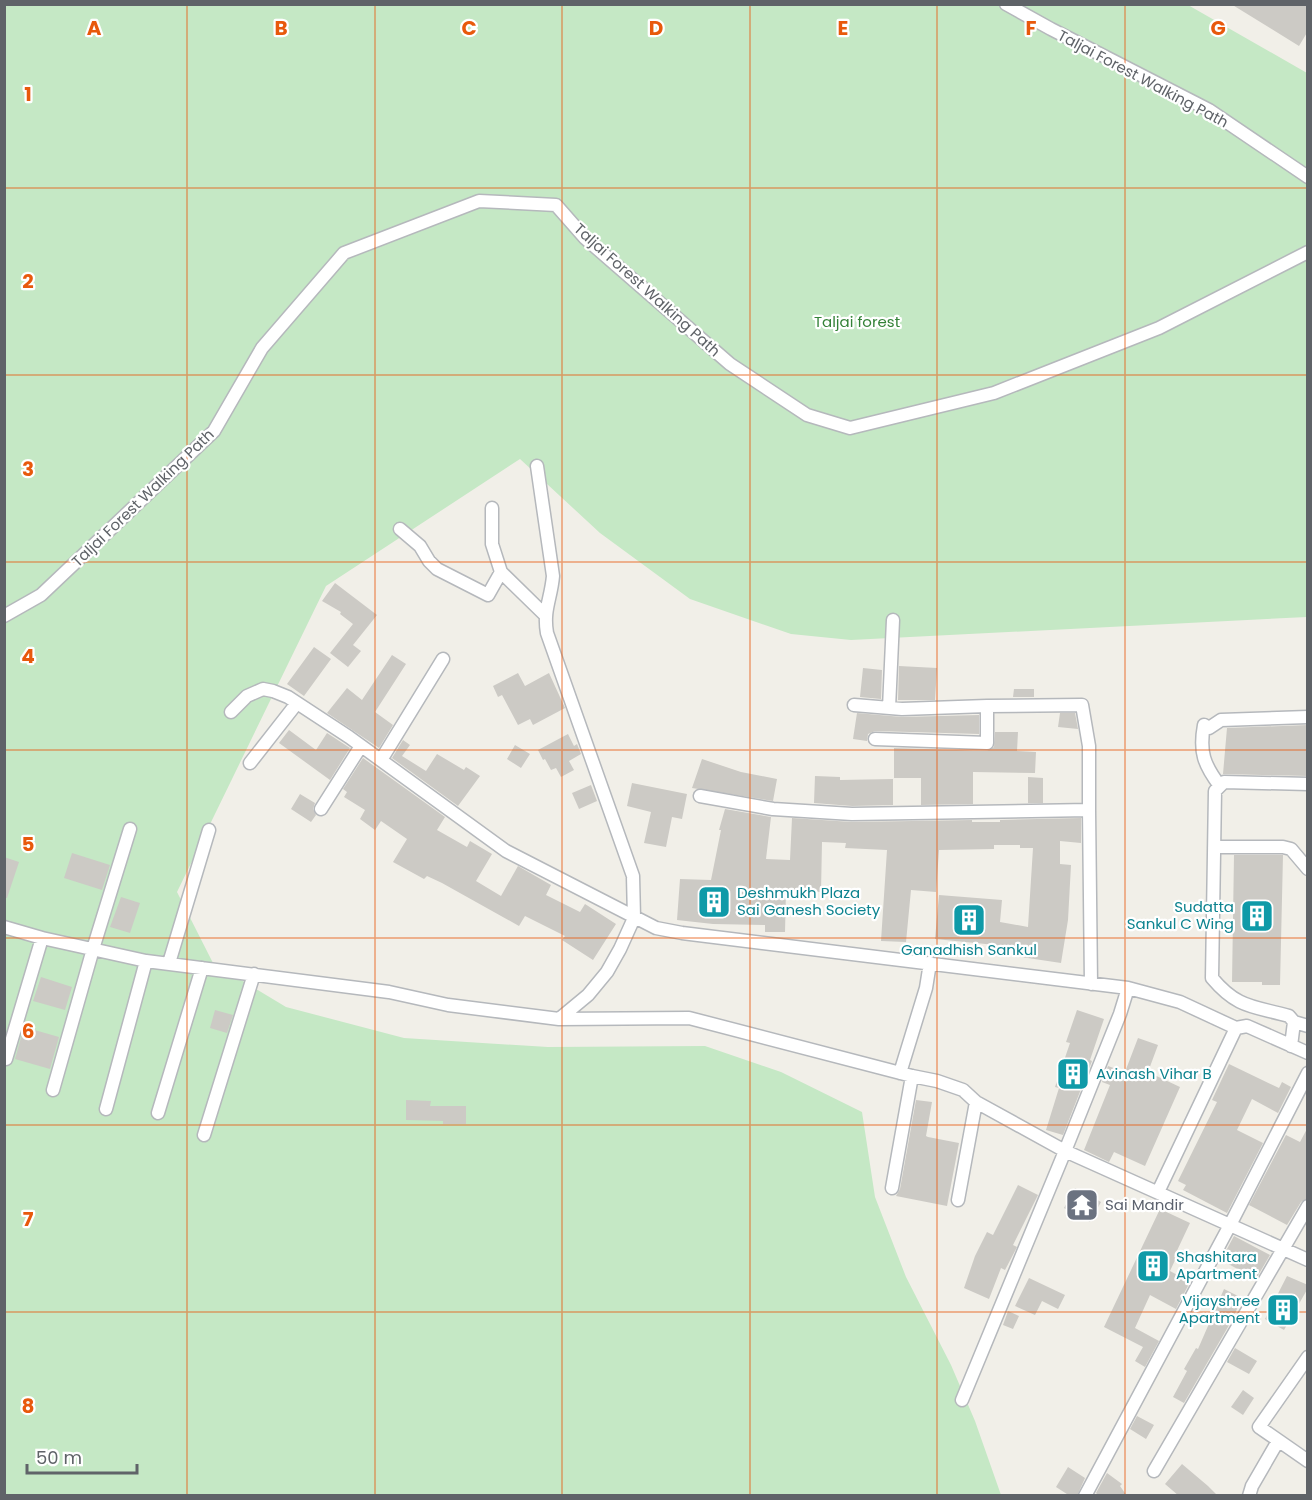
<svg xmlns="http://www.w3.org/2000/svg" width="1312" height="1500" font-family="Poppins,sans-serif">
<rect width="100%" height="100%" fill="#f1efe8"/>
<path fill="#c5e8c5" d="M5,5H1188L1307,73V617L851,640L791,634L690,599L600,533L520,459L326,586L177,892L213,963L286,1007L404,1038L548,1047L705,1046L781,1072L862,1112L875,1197L906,1277L951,1365L975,1421L1001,1495L5,1496Z"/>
<path fill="#cccac5" d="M1231,4H1308V31L1299,46Z
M335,583L377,615L353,645L361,651L348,667L330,653L353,624L340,614L341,612L322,601Z
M314,647L331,659L304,696L287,684Z
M392,655L406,664L375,712L393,725L379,748L327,713L347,688L362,700Z
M899,666L937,668L935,700H898Z
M863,668L882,670L881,699L860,697Z
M518,673L525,686L549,673L565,708L533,725L530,719L518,725L502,695L498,697L493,686Z
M1014,689H1034V697H1013Z
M857,713L902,717L979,715V734L875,731L868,734L867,741L853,739Z
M1060,713H1075L1078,729L1058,727Z
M1308,725V776L1223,774L1227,728Z
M289,730L316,750L327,733L350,748L330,780L279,743Z
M995,732H1018L1017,751L1036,752L1035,773L973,772V804L921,805V778H894V748L987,751L994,747Z
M568,734L574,746L577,744L581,754L569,761L574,770L561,777L556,768L551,770L545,759L543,760L538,750Z
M403,740L410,745L402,756L426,771L437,754L464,770L466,767L480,776L458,806L392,758Z
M515,745L530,754L521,768L507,759Z
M363,758L445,817L437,830L467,847L470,841L492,854L476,881L501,896L518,866L551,885L546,895L580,912L585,904L616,924L593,960L562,940L565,936L525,916L519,926L442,883L427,876L424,879L393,862L407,839L381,821L375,830L360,819L365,810L344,797L347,792L343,789Z
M702,759L741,772L777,779L773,801L692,788Z
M815,776L840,777V780L893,779V805L852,806L814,803Z
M1028,777L1043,778V803H1028Z
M632,783L687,794L682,819L672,817L666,847L644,843L651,812L627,806Z
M591,785L597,801L579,809L572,793Z
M300,794L315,803L313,809L316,815L311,822L291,809Z
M725,809L771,817L766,859L790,860L792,818L852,822L972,820V822H1000V820L1081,818V843L1060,841V864L1071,865L1068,920L1061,963L1014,956L1016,947L935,939L939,895L1002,900L1000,922L1028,927L1033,848H1020V845H994V849L939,850L936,892L911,890L906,942L881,941L887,850L845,848L846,843L822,842L821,892L786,890L785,932H765V925L713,924L677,920L680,879L711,880L721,830H719Z
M72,853L110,865L102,890L64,878Z
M1234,855H1283L1280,985H1262V982H1232Z
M4,857L19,862L7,898H4Z
M121,897L140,903L130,933L110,927Z
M41,977L72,987L65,1010L33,1001Z
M215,1010L233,1015L227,1033L210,1028Z
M1077,1010L1104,1019L1090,1060L1092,1061L1063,1135L1046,1130L1059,1088L1055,1087L1070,1043L1066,1042Z
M24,1027L59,1037L50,1069L15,1059Z
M1138,1038L1158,1045L1148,1072L1180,1087L1145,1166L1114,1152L1109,1162L1084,1150L1110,1085L1102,1082L1108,1066L1125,1072Z
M1229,1064L1279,1088L1282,1082L1291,1087L1278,1113L1252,1099L1237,1130L1263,1143L1227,1213L1183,1190L1186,1185L1178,1181L1217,1102L1212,1100Z
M406,1100L431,1101L430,1106H466V1124H443V1121L406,1120Z
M916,1100L932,1102L926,1136L928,1137L959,1143L947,1206L896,1196L900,1189Z
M1308,1127V1198L1301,1202L1287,1225L1249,1205L1286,1135L1300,1142Z
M1018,1185L1038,1195L1013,1245L1017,1247L1015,1251L1005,1270L1001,1268L989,1299L964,1288L975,1256L987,1232L993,1235Z
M1075,1188L1101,1202L1090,1222L1064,1208Z
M1160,1209L1190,1223L1174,1257L1176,1258L1170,1271L1190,1282L1176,1309L1150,1295L1135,1328L1159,1341L1145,1367L1135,1361L1143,1347L1104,1327Z
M1234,1236L1270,1255L1256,1279L1221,1260Z
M1287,1276L1308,1285V1288L1284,1330L1265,1319Z
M1029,1278L1065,1295L1058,1309L1042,1301L1035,1315L1015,1306Z
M1224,1289L1242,1298L1232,1320L1184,1403L1173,1397L1187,1371L1184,1369L1196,1348L1198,1349Z
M1008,1311L1019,1316L1013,1329L1003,1325Z
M1235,1348L1257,1361L1249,1374L1227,1362Z
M1243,1390L1254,1398L1243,1415L1231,1407Z
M1137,1416L1154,1425L1146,1439L1130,1429Z
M1182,1464L1208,1486L1218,1496H1179L1165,1484Z
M1068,1467L1085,1478L1077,1496H1070L1056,1487Z
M1107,1473L1122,1484L1120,1486L1127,1496H1099L1096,1493Z"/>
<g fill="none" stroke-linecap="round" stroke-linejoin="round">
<g stroke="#b5b8bc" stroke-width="15">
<path id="street" d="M1006,4L1051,29L1209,110L1308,177
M537,466L553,576C551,599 543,610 547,633L633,876L634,918L620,949L607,972L588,995L559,1019
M492,508V544L501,572L544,614
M400,529L420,546L429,561L437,569L488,595L501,572
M4,616L41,595L214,431L262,348L344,253L479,201L556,205L585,238L730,364L807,415L850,428L994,393L1159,328L1308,252
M854,705L902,709L987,706L1082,705L1089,746V810
M889,708L893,620
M231,712L247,696L263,689L273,691L288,697L349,737L506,851L656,928L682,933L1128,988L1180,1002L1236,1028L1247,1026L1308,1053
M875,739L987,743V706
M381,760L443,659
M250,763L297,703
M1220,786C1204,765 1199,752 1204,725L1209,728L1221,720L1308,717
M700,796L773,809L852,814L1089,810L1091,984
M321,809L361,746
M1214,847H1283L1291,849L1308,869
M4,927L42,938L146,961L389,992L448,1005L559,1019L689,1018L912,1076L937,1081L963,1090L976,1102L1065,1151L1308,1260
M169,963L209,830
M1294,1022L1308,1026
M1291,1046L1294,1022L1289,1016C1254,1006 1238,1009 1212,978L1215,791L1224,782L1308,784
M6,1059L42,938
M900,1073L926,988L930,963
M53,1090L93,949L130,829
M106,1109L146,961
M158,1113L202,968
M204,1135L254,974
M892,1188L912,1076
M1158,1192L1236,1028
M958,1200L976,1102
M1308,1357L1259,1427L1308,1461
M962,1400L1065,1151L1120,1014L1128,988
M1154,1471L1308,1206
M1085,1496L1230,1225L1308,1073
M1249,1496L1252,1486L1278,1441"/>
</g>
<use href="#street" stroke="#fff" stroke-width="12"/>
</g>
<path fill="none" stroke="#e8590c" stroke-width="1.5" stroke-opacity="0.55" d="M187,4V1496M375,4V1496M562,4V1496M750,4V1496M937,4V1496M1125,4V1496M4,188H1308M4,375H1308M4,562H1308M4,750H1308M4,938H1308M4,1125H1308M4,1312H1308"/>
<defs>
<g id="building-square" transform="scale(1.725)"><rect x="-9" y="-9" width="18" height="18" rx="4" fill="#0f9aa8" stroke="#fff"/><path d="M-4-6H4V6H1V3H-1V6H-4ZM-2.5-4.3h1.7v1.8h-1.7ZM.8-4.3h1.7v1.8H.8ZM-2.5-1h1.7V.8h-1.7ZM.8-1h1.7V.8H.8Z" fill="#fff"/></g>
<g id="temple-square" transform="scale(1.725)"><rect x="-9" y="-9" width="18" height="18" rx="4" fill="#6b7280" stroke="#fff"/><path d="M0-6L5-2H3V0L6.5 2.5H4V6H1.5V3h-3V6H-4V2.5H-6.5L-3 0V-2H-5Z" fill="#fff"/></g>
</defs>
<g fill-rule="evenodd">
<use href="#building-square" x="714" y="902"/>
<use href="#building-square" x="1257" y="916"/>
<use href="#building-square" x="969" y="920"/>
<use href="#building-square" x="1073" y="1074"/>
<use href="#temple-square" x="1082" y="1205"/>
<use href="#building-square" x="1153" y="1266"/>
<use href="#building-square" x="1283" y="1310"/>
</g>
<g text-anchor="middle" stroke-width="4.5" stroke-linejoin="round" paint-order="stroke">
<g font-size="15" fill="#5f6368" stroke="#fff">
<text transform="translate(1143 79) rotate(28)" y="5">Taljai Forest Walking Path</text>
<text transform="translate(647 290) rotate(42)" y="5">Taljai Forest Walking Path</text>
<text transform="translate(143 498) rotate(-44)" y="5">Taljai Forest Walking Path</text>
</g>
<g font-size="15" fill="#348238" stroke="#fff">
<text x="857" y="327">Taljai forest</text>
</g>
<g font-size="15" fill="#0d838f" stroke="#fff" text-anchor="start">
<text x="737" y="898">Deshmukh Plaza<tspan x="737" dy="17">Sai Ganesh Society</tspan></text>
<text x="1234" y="912" text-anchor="end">Sudatta<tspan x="1234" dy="17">Sankul C Wing</tspan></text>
<text x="969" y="955" text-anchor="middle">Ganadhish Sankul</text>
<text x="1096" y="1079">Avinash Vihar B</text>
<text x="1176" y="1262">Shashitara<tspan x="1176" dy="17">Apartment</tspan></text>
<text x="1260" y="1306" text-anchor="end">Vijayshree<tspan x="1260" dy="17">Apartment</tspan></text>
</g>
<g font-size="15" fill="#5b616d" stroke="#fff" text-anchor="start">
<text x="1105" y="1210">Sai Mandir</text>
</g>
</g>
<g font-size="20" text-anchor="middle" font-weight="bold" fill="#e8590c" stroke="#fff" stroke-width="4.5" stroke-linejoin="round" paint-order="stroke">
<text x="94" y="35">A</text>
<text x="281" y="35">B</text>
<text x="469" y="35">C</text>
<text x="656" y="35">D</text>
<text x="843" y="35">E</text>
<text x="1031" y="35">F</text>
<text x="1218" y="35">G</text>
<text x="28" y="101">1</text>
<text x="28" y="288">2</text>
<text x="28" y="476">3</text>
<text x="28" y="663">4</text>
<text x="28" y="851">5</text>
<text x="28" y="1038">6</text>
<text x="28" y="1226">7</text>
<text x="28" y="1413">8</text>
</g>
<rect width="1312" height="1500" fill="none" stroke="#5f6368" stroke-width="12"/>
<path d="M27 1464v9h110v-9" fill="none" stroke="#5f6368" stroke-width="3"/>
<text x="36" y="1464" font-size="18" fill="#5f6368" stroke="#ffffff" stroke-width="4.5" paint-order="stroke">50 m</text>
</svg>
